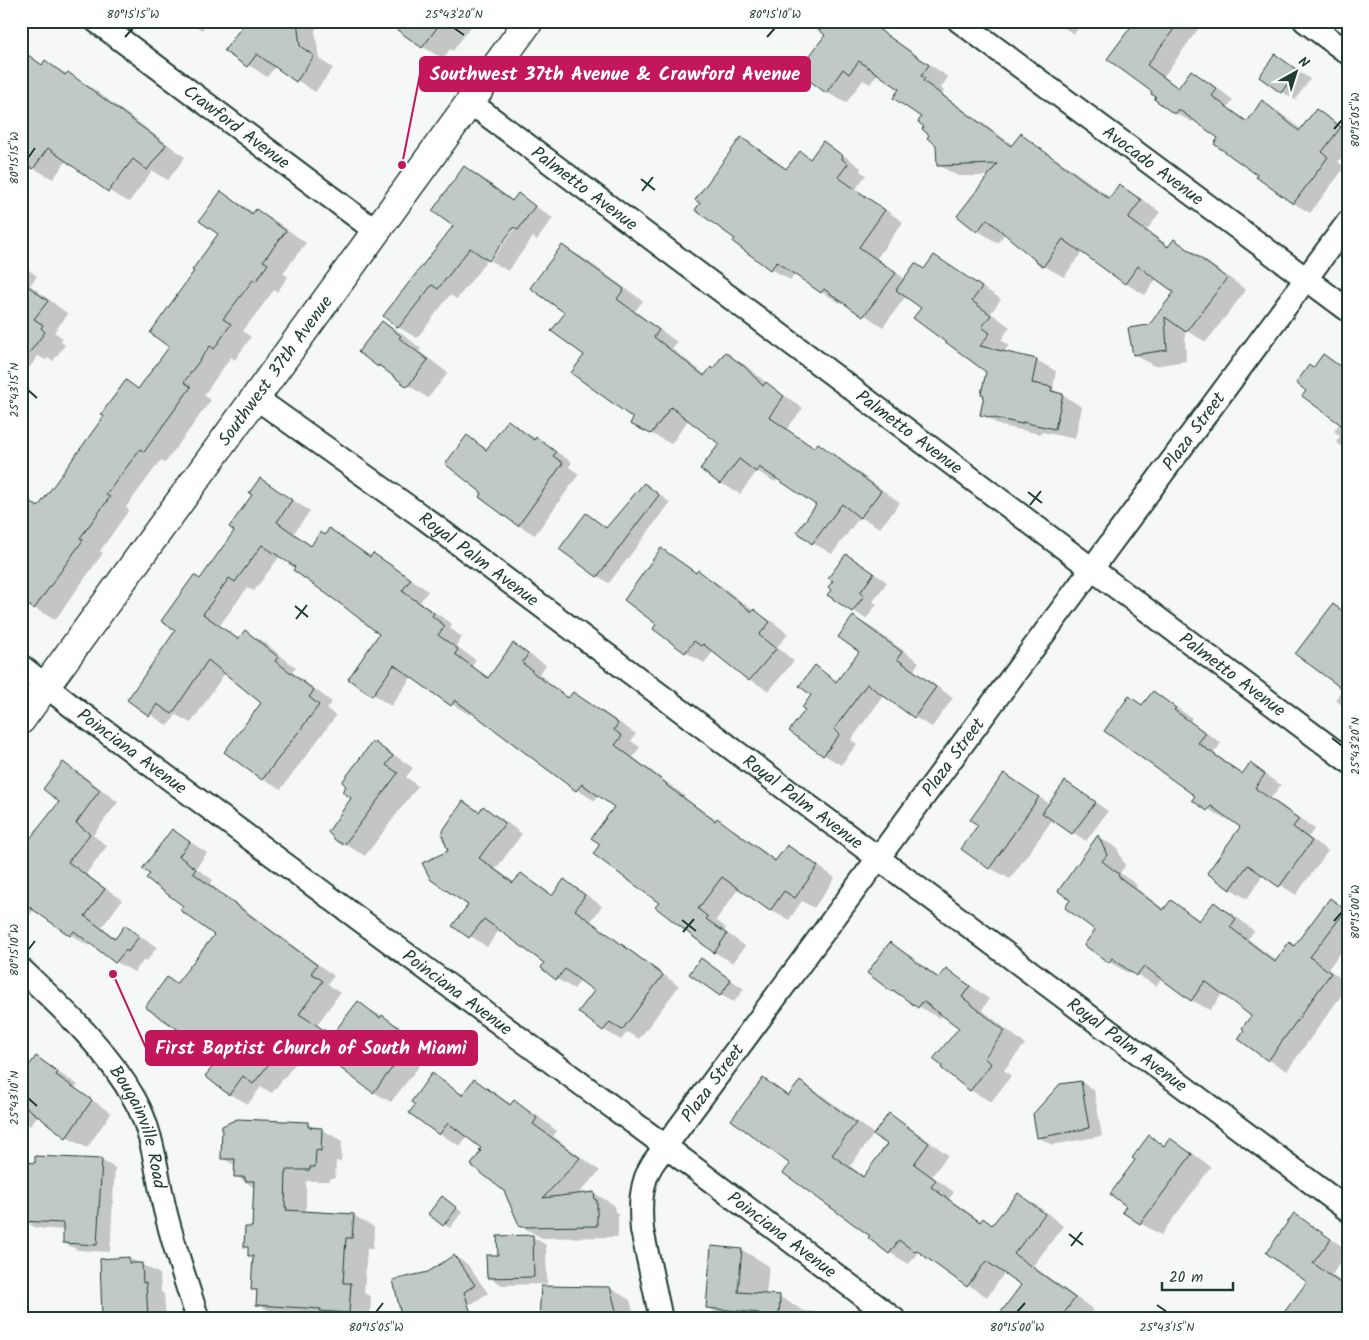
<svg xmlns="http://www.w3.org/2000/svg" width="1369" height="1340" font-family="Kalam,sans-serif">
<rect width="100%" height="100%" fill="#f6f7f7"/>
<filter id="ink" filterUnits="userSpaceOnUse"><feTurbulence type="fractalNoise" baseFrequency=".02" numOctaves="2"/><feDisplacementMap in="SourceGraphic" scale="10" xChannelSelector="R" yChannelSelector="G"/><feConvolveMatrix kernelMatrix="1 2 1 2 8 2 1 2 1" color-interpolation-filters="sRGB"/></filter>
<g filter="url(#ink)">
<path fill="#0003" d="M187,21H208L202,30Z
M247,21H313L319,25L315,30L319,59L333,68L315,92L276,66L267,77L226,50Z
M387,21H475L453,51L450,49L443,59L423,47Z
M672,21H686L682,27Z
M830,21H880L884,24L880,30L948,77L941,88L944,91L942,94L1013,145L1040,150L1060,161L1111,198L1120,186L1139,197L1160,212L1147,230L1169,246L1174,240L1194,252L1246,290L1206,342L1185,330L1186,361L1154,366L1134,354L1150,326L1175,292L1157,278L1145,295L1125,283L1082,252L1064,277L1044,266L1005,233L998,243L978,231L959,216L990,176H958L938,165L937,144L926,126L923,117L901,89L878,73L870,84L863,80L846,103L826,92L827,35Z
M1053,21H1084L1074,34Z
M1104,21H1114L1111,25Z
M1136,21H1204L1164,76L1179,88L1191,72L1208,81L1233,100L1228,107L1249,122L1262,102L1279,112L1302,130L1316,110L1348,131V150L1338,162L1345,167L1310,213L1293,203L1259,175L1220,138L1194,119L1192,122L1175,113L1154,92L1109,58Z
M24,54L43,65L45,62L88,85L185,157L168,180L152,171L129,202L109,191L67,160L53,179L33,168Z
M1276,56L1310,79L1295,100L1282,92Z
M742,139L760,150L787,169L800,153L811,159L824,143L842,154L861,168L860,171L866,175L856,189L903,222L877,258L905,279L925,270L935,257L1001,299L991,313L1010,327L1001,340L1009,345L1003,353L1036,360L1056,371L1053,389L1082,407L1075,439L1042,432L1041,434L1001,426L982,414L988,372L923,308L906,296L883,327L842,300L840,303L822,292L795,273L790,280L771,269L735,241L736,239Z
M465,168L483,178L513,201L518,195L553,218L537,240L533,237L508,271L491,261L519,223L517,222L457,299L450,295L417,338L398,327L455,226Z
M222,192L254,213L256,210L277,222L306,243L283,273L288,277L277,292L274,290L243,331L251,337L235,360L231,357L204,395L211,400L165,463L161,460L126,507L129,510L100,551L103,553L55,620L34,608L21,496L40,507L105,416L127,382L139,389L171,346L220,234Z
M563,246L582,257L643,301L635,311L677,342L672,349L706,375L713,370L726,354L745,365L770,386L803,408L787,429L816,449L818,445L837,456L900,503L880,528L860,517L832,554L813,543L798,532L818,505L778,478L775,482L757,471L740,494L721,483V444L689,419L671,444L632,423L635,418L586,355L567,313Z
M21,264L37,276L30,285L68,314L54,332L63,338L60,341L65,345L53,361L48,358L46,360L38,356L23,376L21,375Z
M382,322L403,334L421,349L419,351L448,373L428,398L378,366Z
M1324,355L1348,371V451L1336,442L1340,436L1334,431L1340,423L1308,390L1313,369Z
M508,421L572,462L569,467L579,474L535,535L518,525L484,493L467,437L488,449Z
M260,479L310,511L294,533L312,546L325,536L330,530L372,557L374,554L392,565L428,591L420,602L452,624L450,628L462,637L456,646L476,660L472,666L490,678L514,645L532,656L546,665L539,674L549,681L548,683L570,698L573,693L592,704L636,734L631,741L640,747L633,757L685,796L684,797L717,821L736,831L777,861L787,846L806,857L835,878L814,908L802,901L789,920L770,910L739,888L716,920L726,928L724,931L745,946L733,963L714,952L661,903L602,844L616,807L599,795L595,801L577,790L472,712L470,715L452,704L412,676L391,706L349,679L381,634L280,556L254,591L247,588L220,625L239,639L245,632L264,642L296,668L292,672L332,702L327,709L336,716L281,789L263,779L262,703L225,673L191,723L176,715L168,726L128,700L177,631L200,580L236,531Z
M644,484L656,491L670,503L609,583L597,576L587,514L607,528Z
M662,550L697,573L698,572L717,583L754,611L773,622L788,634L777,647L794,661L769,691L750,680L713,652L704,663L686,652L658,624Z
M846,555L887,582L873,602L877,604L866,619L829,595Z
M1333,606L1348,615V709L1335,700L1343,688Z
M853,617L871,627L919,662L914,670L953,698L932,727L914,717L884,695L851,740L857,744L841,765L824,755L791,731L807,709L813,695L815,667L838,681L860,652Z
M1153,692L1192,718L1190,721L1221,743L1214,753L1243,774L1250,765L1281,785L1271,798L1315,829L1308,837L1328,851L1296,895L1264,874L1247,899L1231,889L1208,873L1242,826L1227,816L1224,819L1194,800L1197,796L1130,698L1144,706Z
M373,742L393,754L413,768L406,777L418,786L365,856L336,839L353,798Z
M63,764L81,774L118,802L93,835L107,846L86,874L122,900L102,927L117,939L125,927L157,947L147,961L144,960L134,972L116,962L91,943L89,946L71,935L35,909L29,916L21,911V834L31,840L61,801Z
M1004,775L1050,804L1066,782L1108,811L1086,841L1053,819L1010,879L990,868L980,825Z
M464,802L481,812L484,808L501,818L522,834L496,869L515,883L521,874L554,895L564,881L581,891L602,906L591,921L679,986L639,1039L627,1032L621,1040L604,1030L580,1012L596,991L581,980L574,989L557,979L542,968L546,963L500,929L487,947L454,925L469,905L449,852Z
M173,830L207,853L196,868L213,880L210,884L334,976L328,984L340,993L316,1026L333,1036L358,1003L401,1027L431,1051L391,1102L373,1092L313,1046L305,1057L302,1055L272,1093L261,1087L248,1104L230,1094L216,1064L184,1033L167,979L178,985L216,935L185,905Z
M1098,837L1117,848L1125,866L1120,873L1137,885L1136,888L1165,910L1171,901L1201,921L1214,904L1233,914L1254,931L1248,939L1277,961L1295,947L1330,900L1348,910V943L1328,969L1348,983V986L1287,1071L1269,1060L1240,1039L1253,1015L1223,993L1210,1010L1191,1000L1162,978L1156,986L1130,970L1128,973L1109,962L1096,930Z
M890,944L911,956L940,978L946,970L966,982L989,999L982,1010L1025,1044L1004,1070L1011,1076L991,1102L970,1090L961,1027L942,1014L939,1018L892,991Z
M702,959L744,989L734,1002L720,995Z
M36,1058L78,1085L75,1088L111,1113L87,1148L66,1137L37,1116L30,1126L23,1122L21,1125V1077Z
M432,1075L464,1095L474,1081L495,1093L512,1105L514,1102L535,1114L557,1131L553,1136L600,1171L577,1195L594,1193L614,1205L615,1212L618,1213V1237L542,1238L521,1226L483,1147L468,1136L460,1146L440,1134L411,1113Z
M763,1079L790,1096L800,1082L819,1093L874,1134L850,1166L865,1177L888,1144L889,1115L908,1126L948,1155L932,1176L954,1192L949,1199L982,1222L994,1226L1018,1195L1038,1206L1063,1226L1033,1266L1094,1310L1087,1319H1010L1022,1284L1005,1272L987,1297L918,1252L909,1264L890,1253L870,1238L872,1236L791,1164Z
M1081,1082L1094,1090L1102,1136L1052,1145L1038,1137Z
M308,1124L317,1129H321L342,1141L341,1162L336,1161L335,1178H330V1181H306V1212L353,1215L374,1227L373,1249H367L364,1293L371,1297L370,1319H324L278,1316L258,1304V1292L253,1289L254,1258L249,1255V1248L245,1246L254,1229L255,1188L236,1176V1166L222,1158Z
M1348,1135V1151L1340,1146Z
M1149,1136L1166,1146L1171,1140L1191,1152L1211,1167L1161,1235L1140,1223L1128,1206L1136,1160Z
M101,1160L115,1168L110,1252L78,1250L64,1243L65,1230L36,1228L23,1220Z
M448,1202L462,1212L450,1228L443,1224Z
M1294,1215L1348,1250L1332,1275L1348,1287V1319L1309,1282Z
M533,1237L546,1245L547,1284L502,1285L488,1277L499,1256Z
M712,1248L742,1250L769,1266L766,1295L780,1297L804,1311L817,1312L829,1319H727L707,1307Z
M454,1256L467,1264L488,1293L473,1303L415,1319L429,1274Z
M129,1258L160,1274L161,1292L164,1294L166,1319H104Z
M540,1287L610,1288L630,1300L635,1319H541L544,1298Z"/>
<path fill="#c0c9c6" stroke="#1f3d34" d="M246,21H297L300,46L314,56L296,82L257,54L247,67L224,51Z
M385,21H442L422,48Z
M808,21H867L929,65L921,76L925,78L923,81L1011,146L1022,132V135L1109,199L1119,184L1141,200L1128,218L1168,247L1174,239L1227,278L1186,332L1165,317L1167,350L1133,355L1128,328L1149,325L1174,292L1138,266L1125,284L1063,239L1043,267L987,219L977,232L957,216L997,164L937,166L936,145L927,138L929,135L922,129L924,127L918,122L921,117L893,98L899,89L859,61L849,74L843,69L826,93L798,72L825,35Z
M1135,21H1180L1147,65L1178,88L1191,70L1217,89L1212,96L1247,122L1262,100L1299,131L1316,109L1341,127L1322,152L1328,157L1293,204L1256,177L1257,175L1214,144L1218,138L1178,109L1174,114L1154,99L1156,97L1151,94L1152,92L1107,59Z
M21,50L42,65L45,60L65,75L68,72L166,145L147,170L133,159L108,192L48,148L33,169L21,160Z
M1275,54L1297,70L1281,93L1259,77Z
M741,137L786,169L800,151L810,159L823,141L843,156L842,159L848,164L838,177L885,210L859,247L896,273L863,317L824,289L821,293L777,262L770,270L733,242L735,239L695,210L700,203L695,200Z
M464,166L512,201L518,193L535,206L518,230L514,227L489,261L470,248L438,289L432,285L398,328L383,316L453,226L432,211Z
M221,191L252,214L256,209L286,231L263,261L268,264L256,281L253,280L223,319L231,324L214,349L210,346L184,382L191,387L144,452L140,449L106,495L110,497L80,538L83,540L34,609L21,600V495L38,507L104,416L101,414L126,380L138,389L169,347L150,333L194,271L192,270L218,234L199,221Z
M562,245L624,289L617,299L659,330L654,337L704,376L711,367L713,369L725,352L745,367L763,386L766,382L784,396L769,417L814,448L818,443L881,491L860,518L842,504L812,544L797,532L816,505L759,467L756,472L739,459L720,484L700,469L719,444L671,407L651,434L630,424L633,418L571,373L584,355L551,331L565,313L530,288Z
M934,255L982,287L972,301L991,315L982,327L990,333L980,346L1037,359L1032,383L1052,387L1051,391L1063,394L1055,429L1022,422V424L980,415L984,395L981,394L986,372L913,318L921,308L896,290L915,263L924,269Z
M21,281L48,301L34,319L43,325L41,328L45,332L21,364Z
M382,321L401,336L399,338L428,360L407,387L379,365L378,367L358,352Z
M1323,354L1348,372V430L1302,396L1306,391L1296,383L1309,365L1313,368Z
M508,420L534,440L536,437L556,452L553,456L563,463L518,526L479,497L482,493L445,464L467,435L486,450Z
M260,478L292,500L277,522L311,546L320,532L325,535L329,528L370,557L373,553L411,579L402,591L434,613L432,616L445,626L438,635L458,649L455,654L488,678L513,643L528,654L522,663L532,670L531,671L568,698L573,692L618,723L614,730L622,736L615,745L667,784L666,785L715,821L717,818L775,861L787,845L818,866L795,898L784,891L770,911L722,877L698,909L708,917L706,919L727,934L714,953L655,907L659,903L593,854L600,844L591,838L614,807L582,784L576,791L455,700L451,706L394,665L372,696L348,679L379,634L342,605L293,570L295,567L262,545L235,582L229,578L203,614L238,639L245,630L278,657L275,661L314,690L309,697L319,705L262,780L224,752L261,703L208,660L172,714L157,704L149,716L127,700L175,631L161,621L194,575L200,579L234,531L229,527L252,495L249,493Z
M644,483L659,495L597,577L559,549L586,513L606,528Z
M661,548L696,573L698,570L752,612L754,609L770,622L759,635L776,649L749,681L703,644L701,646L694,641L685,653L653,629L656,624L624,600Z
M846,554L874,573L860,593L864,596L852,612L827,595L831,590L828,587L833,581L828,578Z
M1333,604L1348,615V693L1295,654Z
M853,616L902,652L897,659L936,687L914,718L867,684L834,729L840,734L823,756L789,731L805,710L802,708L811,695L799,686L815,665L836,682L859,652L838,637Z
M1153,691L1176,708L1174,710L1206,733L1198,743L1242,774L1250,763L1265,774L1255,788L1299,819L1293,827L1312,841L1279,887L1248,865L1230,890L1207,873L1240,827L1211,806L1207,811L1192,800L1195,796L1104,731L1129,696L1142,705Z
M373,741L393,756L386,765L398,773L344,845L335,840L328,832L351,798L342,792L346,786L342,782Z
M63,762L100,790L76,823L90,834L68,862L105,889L85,916L115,939L125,925L139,936L128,952L126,950L115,963L74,931L70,936L21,901V834L29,840L59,802L43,789Z
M1004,773L1039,797L989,869L961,849L978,825L970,820Z
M1065,781L1096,802L1072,834L1042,813Z
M463,801L479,812L483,806L505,823L479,858L513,883L521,873L552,896L564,879L585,895L575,910L663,975L622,1030L610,1022L603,1031L578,1012L594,991L565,969L556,980L541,968L544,963L484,919L469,938L452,926L468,905L431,880L422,863L448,851L442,835L444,829Z
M172,829L190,842L179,856L196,869L193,873L317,965L311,973L323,981L299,1014L332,1035L358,1001L380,1018L382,1015L414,1039L373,1093L296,1034L287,1047L284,1045L253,1084L243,1076L229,1095L205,1076L215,1064L180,1037L183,1033L145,1007L167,977L176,984L214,935L180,910L183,906L146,878L150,874L142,869Z
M1098,835L1107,855L1102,861L1119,874L1118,876L1163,910L1171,900L1199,921L1214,902L1236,919L1230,927L1275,962L1289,942L1294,946L1330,898L1346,910L1310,957L1331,973L1268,1061L1238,1039L1244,1030L1242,1028L1251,1016L1205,981L1191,1001L1144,966L1136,976L1112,958L1109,963L1084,945L1095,930L1065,908L1070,900L1058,891Z
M890,942L938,978L946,968L970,986L962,997L1005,1031L984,1058L991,1064L970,1091L941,1068L942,1066L933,1059L959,1028L923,1001L918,1008L893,990L892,992L867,973Z
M701,958L731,980L720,996L689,974Z
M36,1056L58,1072L56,1075L92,1100L66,1138L21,1103V1077Z
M432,1073L462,1095L474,1079L510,1105L514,1100L537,1118L533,1124L580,1158L543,1198L594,1192L595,1200H597V1226L520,1227L504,1191L471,1165L481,1151L479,1150L481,1148L448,1123L439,1135L409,1113L415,1105L411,1102Z
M763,1078L788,1096L800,1081L856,1123L832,1155L863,1177L887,1144L873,1135L889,1113L929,1143L914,1164L936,1180L931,1187L980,1222L983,1218L992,1225L1018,1193L1045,1214L1014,1254L1075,1298L1060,1319H996L1021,1285L986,1261L967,1287L916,1250L915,1252L899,1240L889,1254L868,1238L870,1236L783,1173L790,1164L731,1120Z
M1081,1081L1089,1128L1037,1138L1033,1114L1060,1084Z
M237,1119L308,1122V1127L322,1128L321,1151L316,1150L315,1167H310V1170H286L285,1207H287L286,1210L354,1214L352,1238H346L343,1283H351L349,1313L320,1311L321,1309L256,1305L257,1290H251L253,1256H248V1247H244L245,1227H252L254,1181H245V1177H234L235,1159H221L222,1126Z
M1149,1135L1164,1146L1170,1138L1192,1154L1140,1224L1122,1212L1126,1206L1110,1194L1135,1160L1132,1158Z
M35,1156L102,1159L97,1245L63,1243V1223L21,1221L24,1162L35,1163Z
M442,1196L457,1208L443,1226L428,1214Z
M1294,1213L1331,1239L1313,1263L1348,1289V1319H1279L1307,1282L1266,1253Z
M533,1235L534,1277L487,1278L486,1255H498L497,1236Z
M711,1246L742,1249L738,1292L780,1295L779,1319H759V1313L706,1308Z
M454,1255L475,1285L464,1292L473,1319H402L393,1280L428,1272Z
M129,1257V1263H142L143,1283L146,1282L148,1319H102L100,1259Z
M541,1286L610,1287L618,1319H539Z"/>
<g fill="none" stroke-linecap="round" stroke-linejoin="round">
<g stroke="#1f3d34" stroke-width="26">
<g id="street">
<path id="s1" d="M96,21L377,232"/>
<path id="s2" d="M959,21L1348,310"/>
<path d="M1305,21L1348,53"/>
<path id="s3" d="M471,103L1348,761"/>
<path id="s4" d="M256,398L424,518L1348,1210"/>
<path id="s5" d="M21,666L70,705L665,1146L894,1319"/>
<path id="s6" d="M21,969C64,1010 106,1048 135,1100C154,1134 156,1173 165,1210C174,1247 186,1283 198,1319"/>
<path id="s7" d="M661,1319L642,1230C640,1207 640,1183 653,1163L1348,222"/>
</g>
</g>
<g stroke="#1f3d34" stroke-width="31">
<g id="secondary">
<path id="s8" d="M21,720L529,21"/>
</g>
</g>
<use href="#street" stroke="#fff" stroke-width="22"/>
<use href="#secondary" stroke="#fff" stroke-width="28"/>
</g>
</g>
<path fill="none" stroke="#1f3d34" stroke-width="2" d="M454,28L464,35M125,37L133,28M767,37L775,28M1334,129L1342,120M28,158L35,148M641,179L655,190M642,191L653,177M28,390L37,398M1028,492L1042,503M1030,505L1041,491M295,606L308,617M296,619L307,605M1332,738L1342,746M682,920L696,931M1334,921L1342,912M683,932L694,919M28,950L35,941M28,1098L37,1106M1069,1234L1083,1245M1071,1246L1082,1232M1157,1305L1167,1312M376,1312L383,1303M1017,1312L1025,1303"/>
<g text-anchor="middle" stroke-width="5" stroke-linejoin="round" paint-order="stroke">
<g font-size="18" fill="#1f3d34" stroke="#fff">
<text dy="6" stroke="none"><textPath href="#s1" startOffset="176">Crawford Avenue</textPath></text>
<text dy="6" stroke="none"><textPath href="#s2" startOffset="242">Avocado Avenue</textPath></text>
<text dy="6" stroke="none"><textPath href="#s3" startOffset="142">Palmetto Avenue</textPath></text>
<text dy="6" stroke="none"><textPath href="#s8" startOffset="432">Southwest 37th Avenue</textPath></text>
<text dy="6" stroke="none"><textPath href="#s7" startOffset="1070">Plaza Street</textPath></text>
<text dy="6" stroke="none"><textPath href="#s3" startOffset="548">Palmetto Avenue</textPath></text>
<text dy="6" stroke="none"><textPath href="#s4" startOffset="275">Royal Palm Avenue</textPath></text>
<text dy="6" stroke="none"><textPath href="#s3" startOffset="952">Palmetto Avenue</textPath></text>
<text dy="6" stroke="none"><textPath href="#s5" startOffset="140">Poinciana Avenue</textPath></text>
<text dy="6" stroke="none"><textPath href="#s7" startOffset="665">Plaza Street</textPath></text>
<text dy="6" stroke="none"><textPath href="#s4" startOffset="680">Royal Palm Avenue</textPath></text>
<text dy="6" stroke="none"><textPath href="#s5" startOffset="545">Poinciana Avenue</textPath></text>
<text dy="6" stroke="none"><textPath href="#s4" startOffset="1085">Royal Palm Avenue</textPath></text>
<text dy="6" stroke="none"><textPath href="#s7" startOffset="260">Plaza Street</textPath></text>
<text dy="6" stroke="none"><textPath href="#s6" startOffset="201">Bougainville Road</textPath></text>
<text dy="6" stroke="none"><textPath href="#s5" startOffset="950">Poinciana Avenue</textPath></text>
</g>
</g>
<path fill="none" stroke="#c2185b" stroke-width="2" d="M402 165L420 74M113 974L146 1048"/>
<g fill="#c2185b" stroke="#fff" stroke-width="2">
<circle cx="402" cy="165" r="5"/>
<circle cx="113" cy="974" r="5"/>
</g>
<g fill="#c2185b" stroke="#c2185b" stroke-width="2">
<rect x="420" y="57" width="390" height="34" rx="5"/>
<rect x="146" y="1031" width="331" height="34" rx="5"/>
</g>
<g font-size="19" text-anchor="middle" font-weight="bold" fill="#fff">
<text x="615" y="80">Southwest 37th Avenue &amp; Crawford Avenue</text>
<text x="311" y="1054">First Baptist Church of South Miami</text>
</g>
<rect width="1369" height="1340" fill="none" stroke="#fff" stroke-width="55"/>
<g transform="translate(1296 72) rotate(39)" stroke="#ffffff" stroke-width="4" paint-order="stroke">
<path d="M0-4L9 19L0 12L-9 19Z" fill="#1f3d34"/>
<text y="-8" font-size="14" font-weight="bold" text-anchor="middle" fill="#1f3d34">N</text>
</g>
<path d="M1162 1282v8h71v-8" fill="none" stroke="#1f3d34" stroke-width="2.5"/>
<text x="1169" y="1282" font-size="15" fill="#1f3d34" stroke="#ffffff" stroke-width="4" paint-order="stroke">20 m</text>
<rect x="28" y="28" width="1314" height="1284" fill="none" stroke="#1f3d34" stroke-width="2"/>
<g font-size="12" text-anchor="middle" fill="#1f3d34">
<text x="133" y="18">80°15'15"W</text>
<text x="454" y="18">25°43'20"N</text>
<text x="775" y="18">80°15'10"W</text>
<text transform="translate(1355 120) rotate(-90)" y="4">80°15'05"W</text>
<text transform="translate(14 158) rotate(-90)" y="4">80°15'15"W</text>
<text transform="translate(14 390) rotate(-90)" y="4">25°43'15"N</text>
<text transform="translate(1355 746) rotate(-90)" y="4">25°43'20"N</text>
<text transform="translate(1355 912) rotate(-90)" y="4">80°15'00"W</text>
<text transform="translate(14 950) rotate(-90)" y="4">80°15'10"W</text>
<text transform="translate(14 1098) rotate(-90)" y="4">25°43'10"N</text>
<text x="376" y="1331">80°15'05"W</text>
<text x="1017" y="1331">80°15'00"W</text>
<text x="1167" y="1331">25°43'15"N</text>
</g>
</svg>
